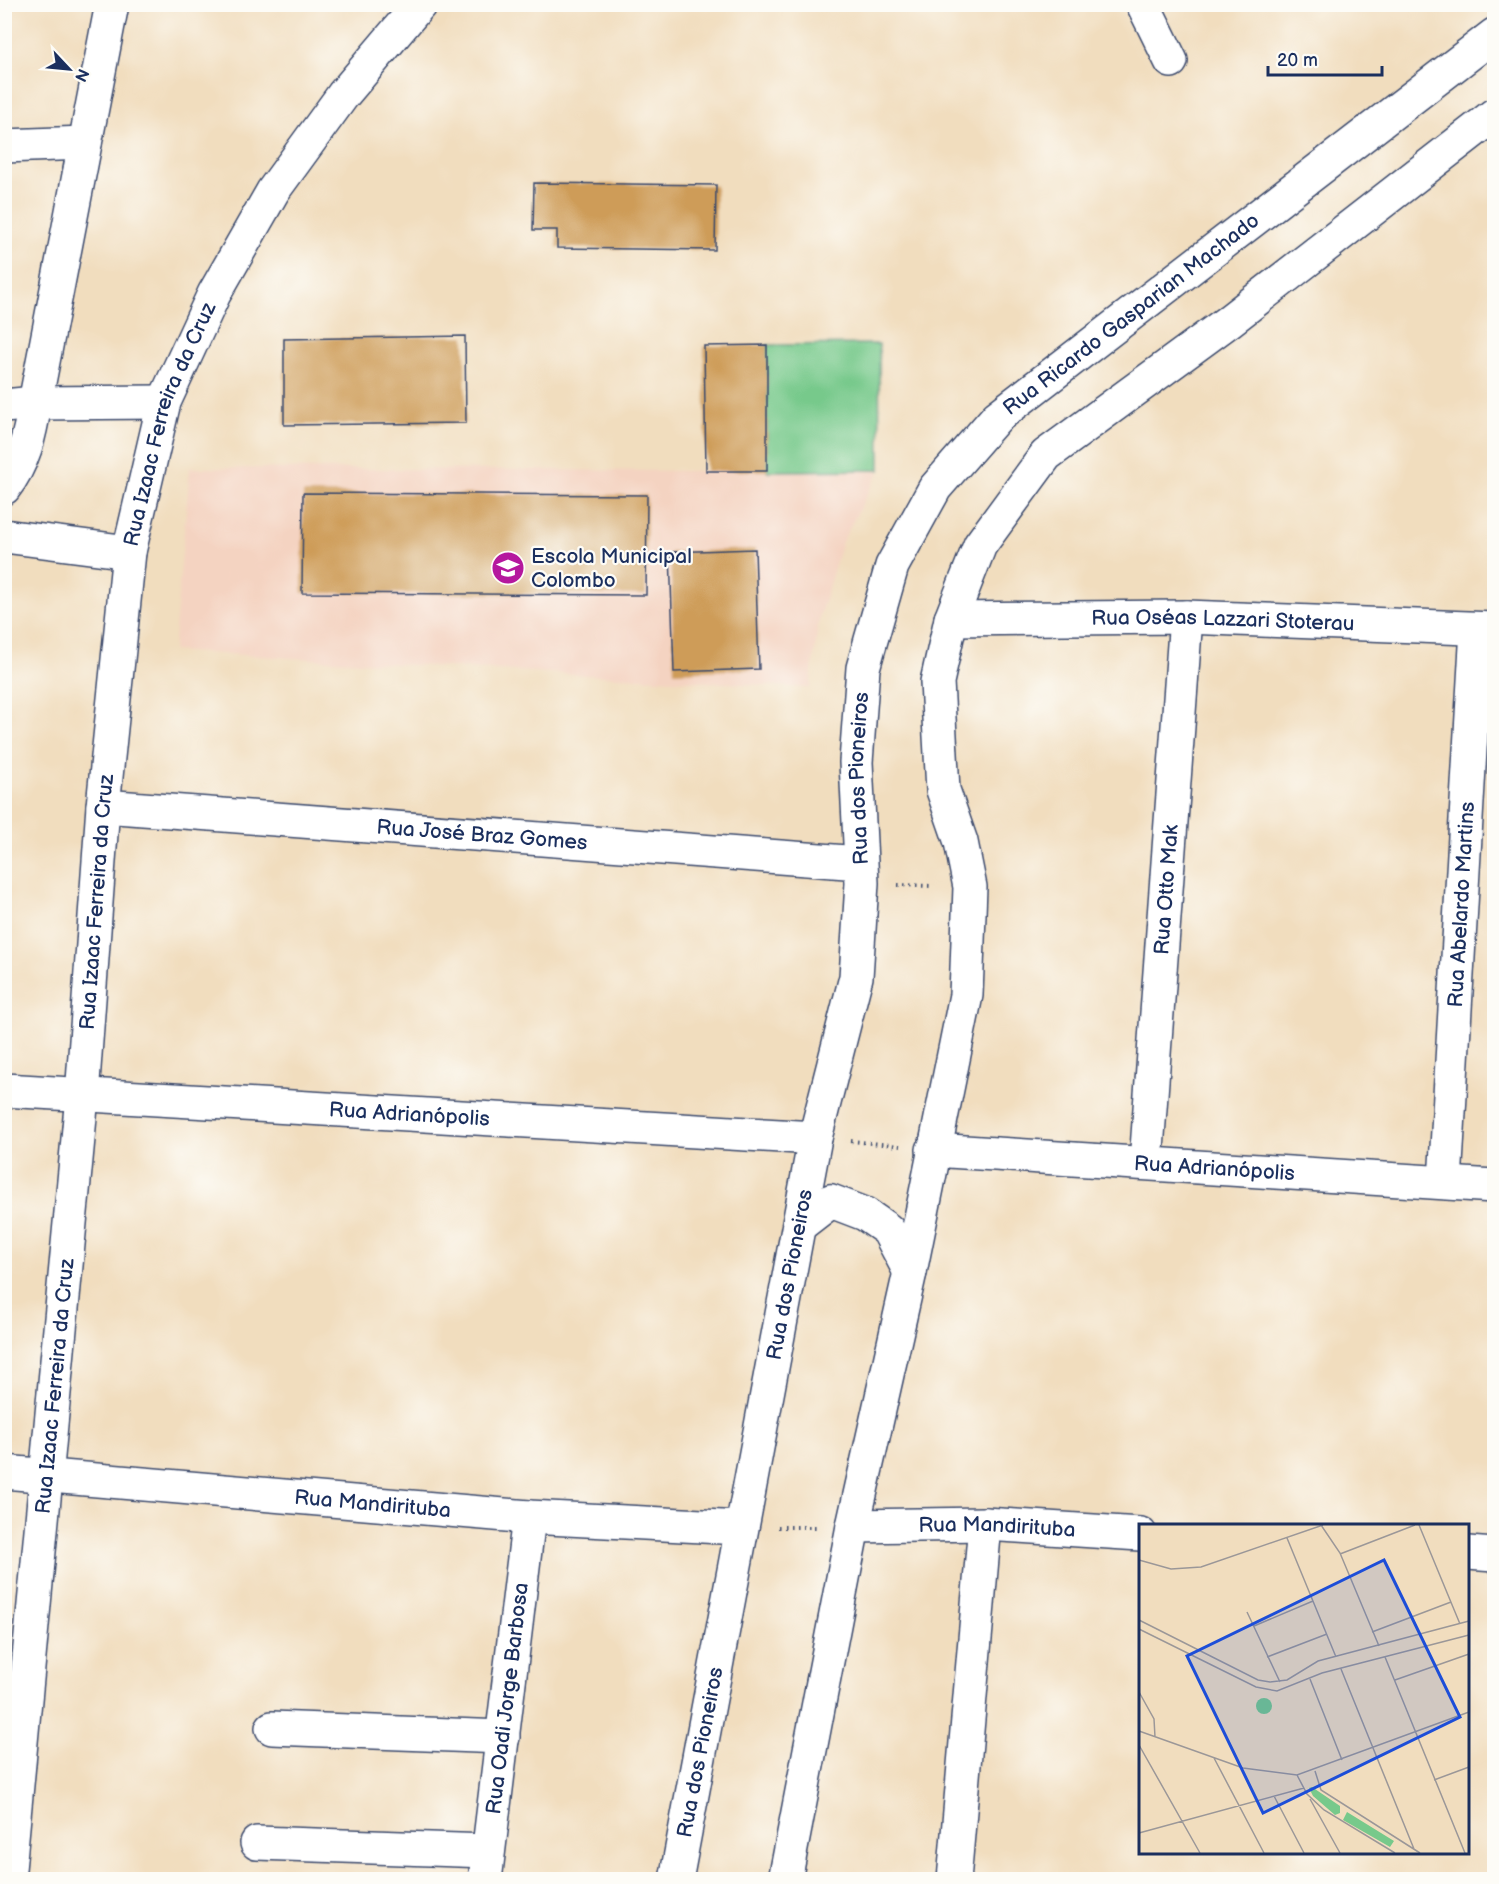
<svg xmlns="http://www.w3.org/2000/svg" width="1499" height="1884" font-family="'Balsamiq Sans',sans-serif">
<rect width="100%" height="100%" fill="#fdfcf7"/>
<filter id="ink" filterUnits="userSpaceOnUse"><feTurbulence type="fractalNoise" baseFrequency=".0167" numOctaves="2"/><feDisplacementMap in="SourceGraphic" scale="12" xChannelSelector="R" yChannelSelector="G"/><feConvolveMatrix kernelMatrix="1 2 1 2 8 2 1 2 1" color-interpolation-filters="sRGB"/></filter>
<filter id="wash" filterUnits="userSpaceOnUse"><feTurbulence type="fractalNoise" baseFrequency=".008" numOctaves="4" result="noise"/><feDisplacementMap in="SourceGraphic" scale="24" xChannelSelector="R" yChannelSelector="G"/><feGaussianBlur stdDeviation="1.35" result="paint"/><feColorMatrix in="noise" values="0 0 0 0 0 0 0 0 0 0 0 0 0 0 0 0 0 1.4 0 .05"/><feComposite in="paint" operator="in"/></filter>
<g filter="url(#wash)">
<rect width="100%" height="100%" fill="#f1ddbe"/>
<path fill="#f4d3c1" d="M190,468L706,471L880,470L842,542L819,618L810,688L173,651Z"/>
<path fill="#77c98b" stroke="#497c74" stroke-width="1.5" d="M879,344L880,470L767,471V345Z"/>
<g id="blocks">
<path fill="#ce9c59" d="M534,183L716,185L715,250L557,248V230H533Z
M465,336L466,423L284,425V339Z
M767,345V471H706L704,346Z
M303,493L647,495L646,595L302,593Z
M755,549L759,669L674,672L670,552Z"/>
</g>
</g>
<g filter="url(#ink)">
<use href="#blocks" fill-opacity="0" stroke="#3b496c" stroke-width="1.5"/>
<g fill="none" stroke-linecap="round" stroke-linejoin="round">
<g stroke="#3b496c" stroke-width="36">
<g id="minor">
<path d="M1143,4L1171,61"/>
<path d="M4,146L85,143"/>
<path d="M35,403L112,4"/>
<path id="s1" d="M951,619L1186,617L1494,629"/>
<path id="s2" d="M103,806L860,863"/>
<path id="s3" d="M4,1090L815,1138"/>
<path id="s4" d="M933,1150L1494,1186"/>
<path id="s5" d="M1146,1163L1186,617"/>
<path id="s6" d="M1445,1182L1477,629"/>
<path d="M800,1225L831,1201L865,1214L888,1230L910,1272"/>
<path id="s7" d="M4,1472L529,1517L741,1528"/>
<path id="s8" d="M853,1526L985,1524L1140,1534"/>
<path d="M1468,1553L1494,1555"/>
<path d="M272,1728L503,1737"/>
<path d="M257,1843L488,1851"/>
<path id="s9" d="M485,1880L529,1517"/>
<path id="s10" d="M676,1880L815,1138L856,977L862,883L856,762L863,668L892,566L935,488L997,417L1494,35"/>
<path d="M785,1880L853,1526L910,1272L966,995L970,887L961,842L943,790L937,682L951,619L980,545L1046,455L1229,321L1494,115"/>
<path d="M954,1880L985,1524"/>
</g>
</g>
<g stroke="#3b496c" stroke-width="36">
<g id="major">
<path d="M4,406L35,403L164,402"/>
<path d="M4,488C24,462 30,435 35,403"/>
<path d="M4,536L129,552"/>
<path id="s11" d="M8,1880L82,1096L103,806L129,552L164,402L214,294L273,191L343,95L420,4"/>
</g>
</g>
<path stroke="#3b496c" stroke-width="4" stroke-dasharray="1.5 4.5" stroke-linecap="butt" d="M898,885L933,886
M851,1141L900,1146
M778,1527H816"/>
<use href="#minor" stroke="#fff" stroke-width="33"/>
<use href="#major" stroke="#fff" stroke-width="33"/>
</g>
</g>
<defs>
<g id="school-disc" transform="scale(1.725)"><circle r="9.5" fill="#b5179e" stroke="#fdfcf7"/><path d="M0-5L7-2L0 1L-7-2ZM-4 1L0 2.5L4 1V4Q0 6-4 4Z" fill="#fff"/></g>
</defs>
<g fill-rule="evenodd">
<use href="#school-disc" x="508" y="568"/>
</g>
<g text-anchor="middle" stroke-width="4.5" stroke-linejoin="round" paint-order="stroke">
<g font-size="21" fill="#1b2f5e" stroke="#fdfcf7">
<text dy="7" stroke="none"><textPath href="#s10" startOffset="1689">Rua Ricardo Gasparian Machado</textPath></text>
<text dy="7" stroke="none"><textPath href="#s11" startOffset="1468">Rua Izaac Ferreira da Cruz</textPath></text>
<text dy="7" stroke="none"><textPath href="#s1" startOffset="272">Rua Oséas Lazzari Stoterau</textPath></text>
<text dy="7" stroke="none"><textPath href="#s10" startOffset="1120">Rua dos Pioneiros</textPath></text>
<text dy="7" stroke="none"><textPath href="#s2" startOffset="380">Rua José Braz Gomes</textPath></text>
<text dy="7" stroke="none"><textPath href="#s5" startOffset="274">Rua Otto Mak</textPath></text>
<text dy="7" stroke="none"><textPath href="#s11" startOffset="982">Rua Izaac Ferreira da Cruz</textPath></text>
<text dy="7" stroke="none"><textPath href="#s6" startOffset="278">Rua Abelardo Martins</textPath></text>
<text dy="7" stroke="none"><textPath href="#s3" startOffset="406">Rua Adrianópolis</textPath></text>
<text dy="7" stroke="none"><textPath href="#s4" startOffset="282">Rua Adrianópolis</textPath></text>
<text dy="7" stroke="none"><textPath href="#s10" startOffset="616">Rua dos Pioneiros</textPath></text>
<text dy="7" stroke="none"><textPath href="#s11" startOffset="496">Rua Izaac Ferreira da Cruz</textPath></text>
<text dy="7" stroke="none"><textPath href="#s7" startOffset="370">Rua Mandirituba</textPath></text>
<text dy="7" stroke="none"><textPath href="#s8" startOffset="144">Rua Mandirituba</textPath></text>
<text dy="7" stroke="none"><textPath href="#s9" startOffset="183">Rua Oadi Jorge Barbosa</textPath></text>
<text dy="7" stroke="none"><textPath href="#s10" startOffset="130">Rua dos Pioneiros</textPath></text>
</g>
<g font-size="21" fill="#1b2f5e" stroke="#fdfcf7" text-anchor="start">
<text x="531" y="563">Escola Municipal<tspan x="531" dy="24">Colombo</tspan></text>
</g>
</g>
<g transform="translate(1139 1524)">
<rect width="330" height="330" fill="#f1ddbe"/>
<path d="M173,263L201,282V289L196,291L174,272L170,264ZM208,288L255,317L251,323L204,296Z" fill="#77c98b"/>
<path d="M117 182a8 8 0 1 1 16 0a8 8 0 1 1-16 0Z" fill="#77c98b"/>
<path fill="none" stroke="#9b9798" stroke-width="1.5" d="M182,1L201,29L240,122M280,1L321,100M148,14L197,133M201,30L276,1M0,36L32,45L62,43L184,1M108,88L141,158M0,96L119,156L131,158L148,156L179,137L330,97M115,102L174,77M0,105L117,163L138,167L183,149L330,111M233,108L312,78M128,133L188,110M246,133L326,329M202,145L275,325M171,155L203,236M256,156L330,130M0,168L15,195L16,213M0,207L104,244L158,251L330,188M0,221L61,329M75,234L125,329M176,247L182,266L281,329M158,251L168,270L185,286L256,329M295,256L330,243M135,272L165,329M171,275L201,329M0,309L165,264"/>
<path fill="#1d4ed8" fill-opacity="0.15" stroke="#1d4ed8" stroke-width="3" d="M245,36L321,193L124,289L48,132Z"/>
<rect width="330" height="330" fill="none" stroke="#1b2f5e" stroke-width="3"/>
</g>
<rect width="1499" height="1884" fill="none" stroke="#fdfcf7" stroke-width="24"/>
<g transform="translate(69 69) rotate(116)" stroke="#fdfcf7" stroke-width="4.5" paint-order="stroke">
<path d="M0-4.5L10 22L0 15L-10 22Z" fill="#1b2f5e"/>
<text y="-9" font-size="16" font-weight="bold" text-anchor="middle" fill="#1b2f5e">N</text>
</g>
<path d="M1268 66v9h114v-9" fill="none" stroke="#1b2f5e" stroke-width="3"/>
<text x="1277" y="66" font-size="18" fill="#1b2f5e" stroke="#fdfcf7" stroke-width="4.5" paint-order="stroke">20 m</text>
</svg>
